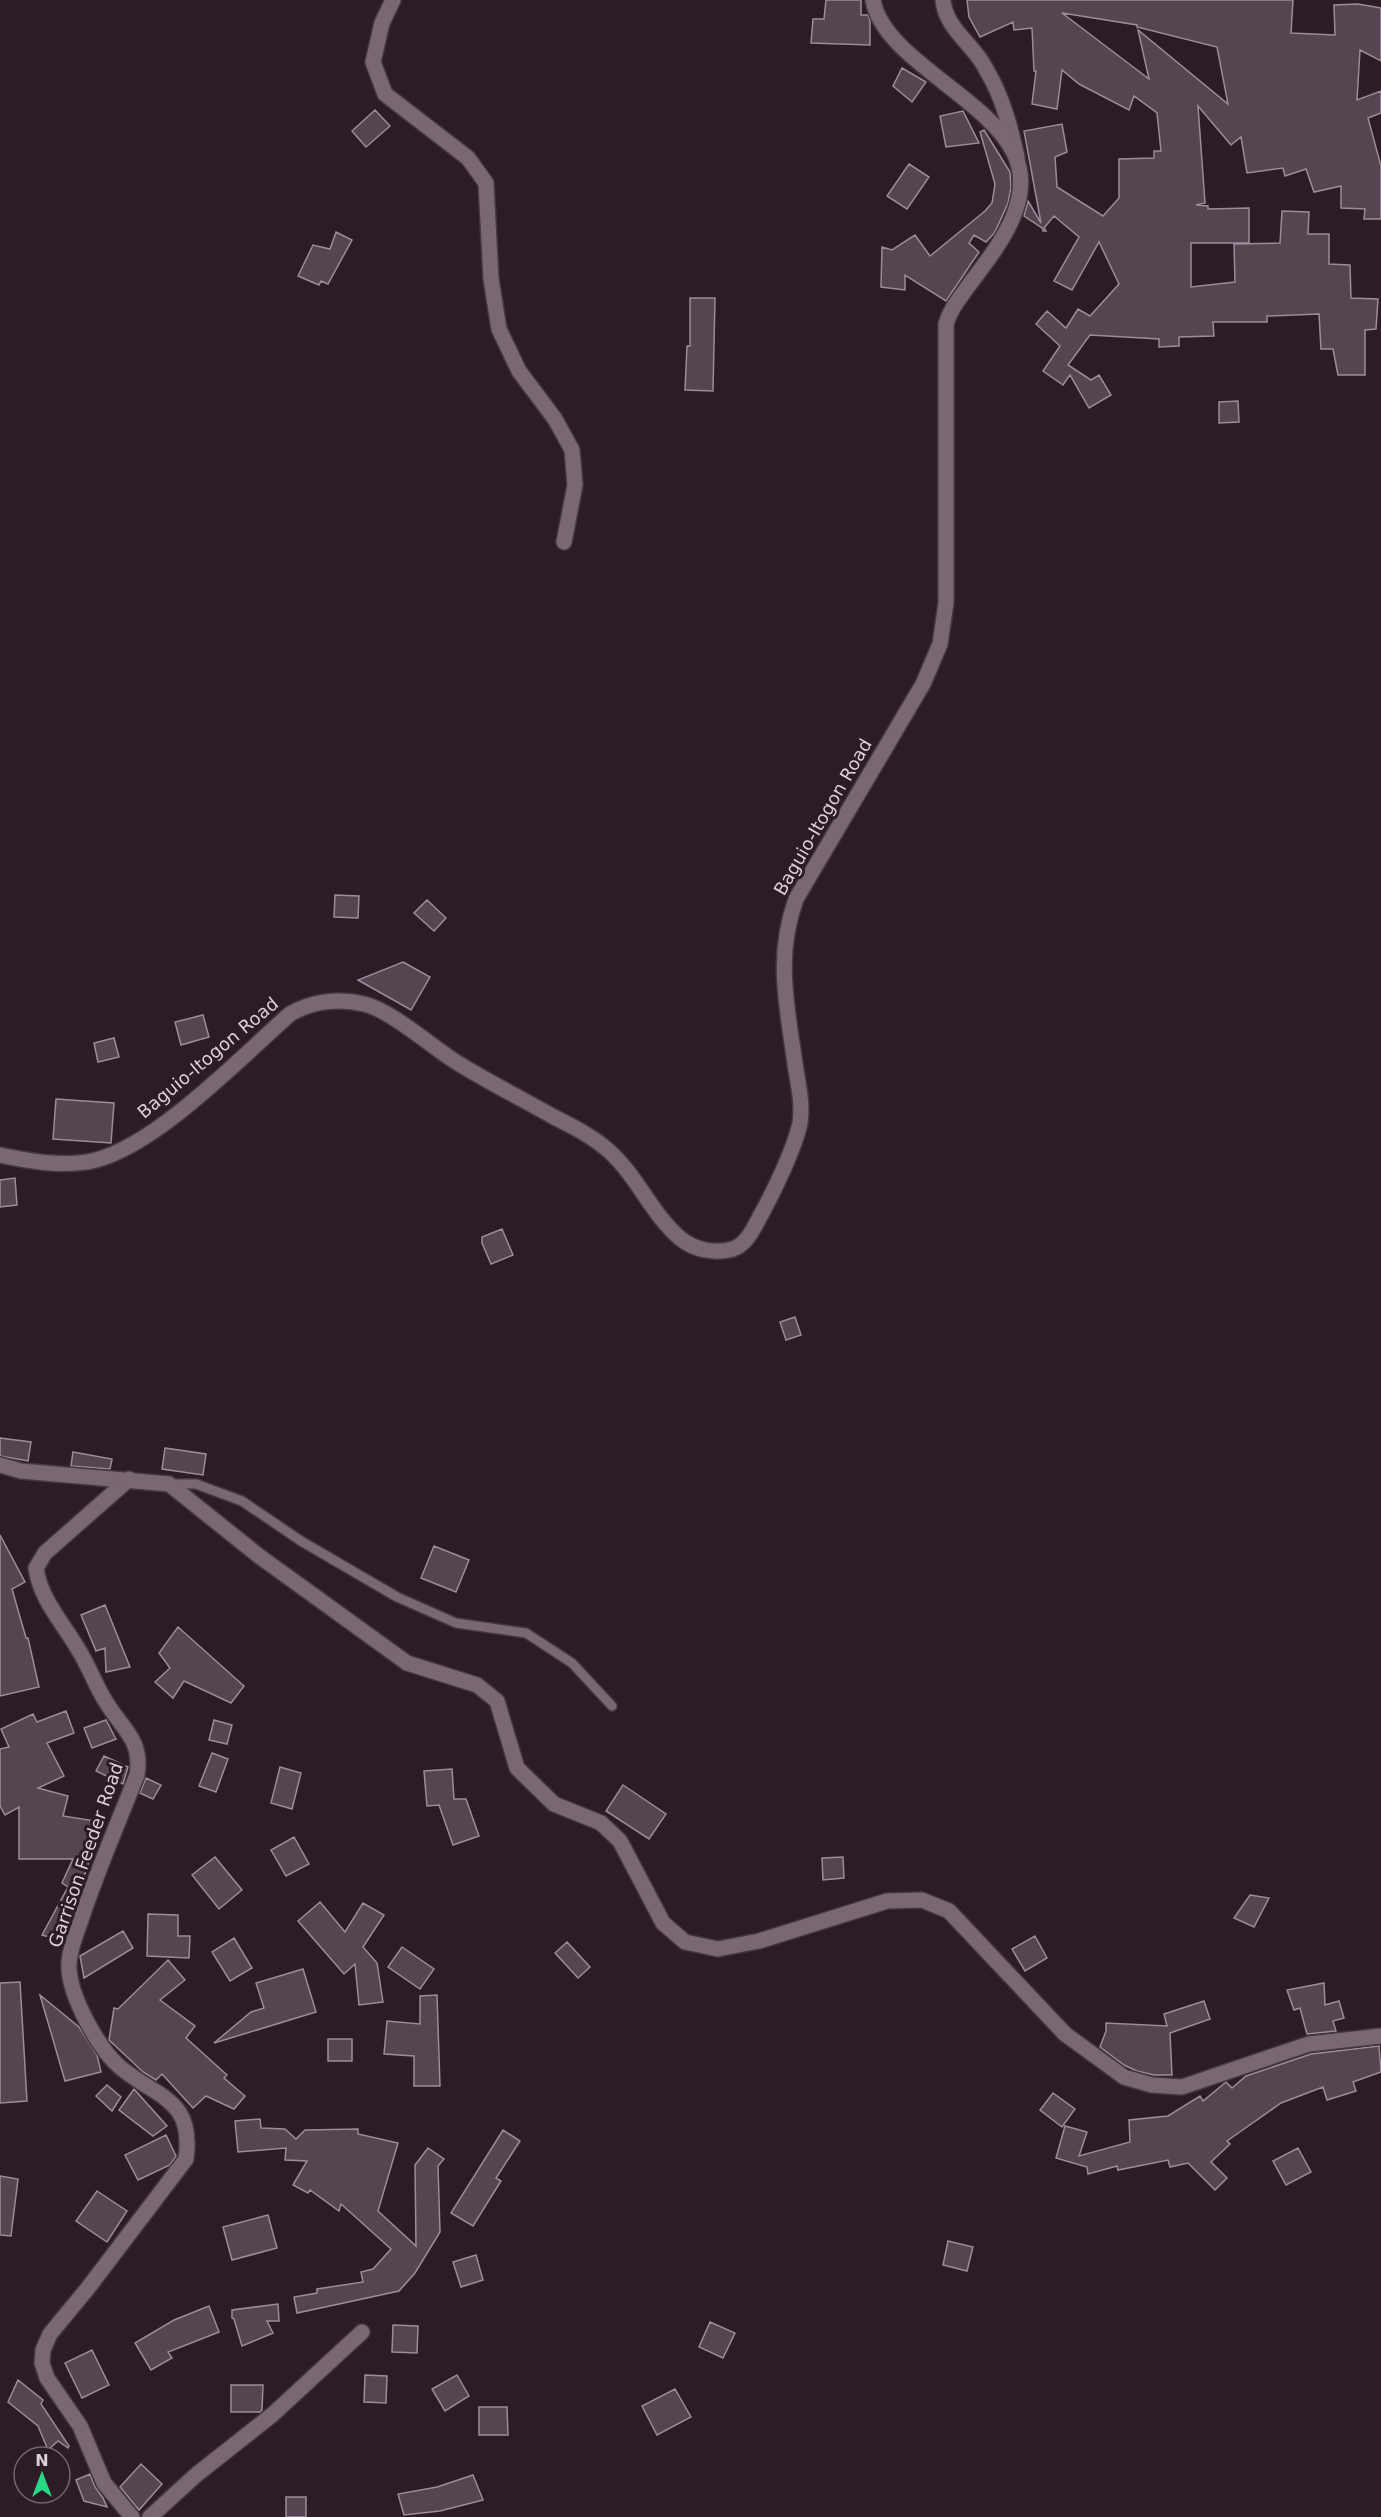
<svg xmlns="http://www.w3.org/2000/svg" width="1381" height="2517" font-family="'DejaVu Sans',sans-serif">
<rect width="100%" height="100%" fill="#2b1c27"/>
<path fill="#554551" stroke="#9e8b99" stroke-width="1.5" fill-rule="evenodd" d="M826,0H861V15H868L870,20V45L811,43L813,19H824Z
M967,0H1293L1291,33L1335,35L1334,5L1358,4L1381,8V61L1360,50L1357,100L1381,91V113L1368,118L1381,166V219H1364L1365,209L1341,208V186L1314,192L1306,169L1285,176L1283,168L1247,173L1241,137L1231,145L1198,106L1205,203L1196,205L1208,206V209L1249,208V243H1191V287L1235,282L1234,244L1280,243L1282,211L1309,212L1308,234H1329V264L1350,265L1351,298L1378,299L1376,329L1365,330V375H1338L1333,349H1321L1319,314L1267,316V322H1213L1214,336L1179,337V346L1159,347V339L1090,335L1068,365L1091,380L1099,375L1111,395L1089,408L1070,375L1063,385L1043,371L1060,346L1036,324L1047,311L1066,328L1078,309L1090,316L1119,284L1099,242L1072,290L1054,281L1079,237L1054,216L1044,228L1046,231H1043L1042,228L1024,216L1028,201L1041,223L1024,131L1062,124L1067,152L1055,157L1057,187L1103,216L1119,198V159L1154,158V151H1161L1157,113L1134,96L1129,110L1079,84L1062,70L1057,109L1032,104L1036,71H1034L1032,28L1014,30L1013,22L980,37L969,17ZM1062,13L1137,25V27L1217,47L1228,104L1138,30L1149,79Z
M902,68L926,82L912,102L893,86Z
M375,110L390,126L366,147L352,131Z
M963,111L979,143L946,147L940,116Z
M984,130L1010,172L1011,188L1008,203L995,232L986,242L974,235L969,243L979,252L946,301L905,275V290L881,287L882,247L892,250L915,235L930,256L985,211L992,203L995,184L980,132Z
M909,164L929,177L907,209L887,196Z
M336,232L352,240L328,284L321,281L319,285L298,276L313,245L330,249Z
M690,298H715L713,391L685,390L687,346H690Z
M1238,401L1239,422L1219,423V402Z
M335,895L359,896L358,918L334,917Z
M427,900L446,918L434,931L414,913Z
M403,962L430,977L411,1010L358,980Z
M203,1015L209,1037L181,1045L175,1022Z
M114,1038L119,1057L98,1062L94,1043Z
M56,1099L114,1103L111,1143L53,1139Z
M15,1178L17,1205L0,1207V1180Z
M502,1229L513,1255L491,1264L482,1243V1237Z
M795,1317L801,1335L786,1340L780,1322Z
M0,1438L31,1442L28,1461L0,1456Z
M165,1448L206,1454L203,1475L162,1469Z
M73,1452L112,1459L110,1469L71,1466Z
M0,1535L25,1582L12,1589L26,1638H28L39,1687L0,1696Z
M434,1546L469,1560L456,1592L421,1578Z
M105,1605L130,1667L106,1672L105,1648L96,1651L81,1615Z
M178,1627L244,1686L231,1703L184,1681L173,1698L155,1682L170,1668L159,1653Z
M66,1711L74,1733L47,1743L64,1776L38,1788L68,1796L63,1816L102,1822L63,1941L42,1935L68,1887L62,1883L73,1859H19V1807L5,1815L0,1806V1749L9,1747L1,1729L33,1714L37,1722Z
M106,1720L116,1739L92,1748L84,1728Z
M214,1720L232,1725L227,1744L209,1740Z
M212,1753L228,1759L216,1792L199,1786Z
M104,1756L128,1767L123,1784L96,1771Z
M280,1767L301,1773L292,1809L271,1803Z
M452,1769L454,1799H466L479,1836L453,1845L439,1805L427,1806L424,1771Z
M146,1778L161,1785L153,1799L140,1793Z
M623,1785L666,1814L649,1839L606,1811Z
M294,1837L309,1864L286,1876L271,1850Z
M215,1857L242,1890L219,1909L192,1875Z
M843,1857L844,1878L823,1880L822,1858Z
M1250,1895L1269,1898L1254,1927L1234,1918Z
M320,1902L345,1932L363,1903L384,1915L363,1947L377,1963L383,2002L359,2005L355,1964L344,1974L298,1921Z
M148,1914L178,1915V1936H190L189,1958L147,1956Z
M123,1931L133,1948L84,1978L80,1956Z
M1035,1936L1047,1958L1025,1971L1012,1949Z
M234,1938L252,1968L230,1981L212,1952Z
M567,1942L590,1967L578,1978L555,1953Z
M402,1947L434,1969L420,1989L388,1967Z
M168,1960L185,1980L160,2000L195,2026L186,2038L227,2075L224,2078L245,2096L234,2109L206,2096L193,2108L162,2074L156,2080L143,2072L109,2040L114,2008L118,2009Z
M303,1969L316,2012L214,2043L251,2012L264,2008L256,1983Z
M20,1982L27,2101L0,2103V1983Z
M1324,1983L1325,2005L1339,2001L1344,2018L1333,2021L1336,2031L1307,2034L1300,2008L1294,2010L1287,1990Z
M40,1995L79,2027L97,2055L101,2072L65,2081Z
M437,1995L440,2086H414V2056L384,2054L387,2021L420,2024V1996Z
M1204,2001L1210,2019L1170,2033L1172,2075H1154L1137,2071L1124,2065L1100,2047L1106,2031V2023L1167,2026L1164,2014Z
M328,2039H352V2061H328Z
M1379,2046L1381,2072L1353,2082L1356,2091L1327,2100L1323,2087L1281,2103L1227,2141L1230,2144L1211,2162L1227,2178L1215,2190L1188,2163L1170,2167L1168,2160L1118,2170L1117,2166L1088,2174L1087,2167L1056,2158L1065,2126L1087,2132L1079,2156L1130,2142L1129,2120L1168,2116L1200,2096L1203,2101L1226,2082L1232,2088L1246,2076L1311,2054Z
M107,2085L121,2097L112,2111L96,2096Z
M134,2089L167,2126L153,2136L119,2110Z
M1053,2093L1075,2109L1062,2127L1040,2110Z
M260,2119L261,2128L285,2129L296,2139L305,2130L358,2129V2134L398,2143L378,2211L416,2246L415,2165L428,2148L444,2159L438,2166L440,2232L415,2273L399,2291L297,2313L294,2297L317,2293V2289L363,2282L361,2272L373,2269L391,2249L341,2204L339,2211L310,2190L308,2193L293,2185L307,2161L285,2160L286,2148L238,2152L235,2121Z
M503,2130L520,2141L496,2178L501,2181L473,2226L451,2213Z
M166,2135L176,2156L170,2165L138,2180L125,2155Z
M1298,2148L1311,2172L1286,2185L1273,2161Z
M0,2176L18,2179L11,2236L0,2235Z
M97,2191L127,2211L107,2242L76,2221Z
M268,2215L277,2248L232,2260L223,2227Z
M948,2241L973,2247L967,2271L943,2265Z
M476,2255L483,2280L461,2287L453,2262Z
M278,2304L279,2321H267L273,2333L242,2346L234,2319L232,2318V2310Z
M209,2306L219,2332L168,2352L172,2358L151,2370L135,2343L174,2320Z
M710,2322L735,2333L723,2358L699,2347Z
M393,2325L418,2326L417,2353L392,2352Z
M92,2350L109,2385L82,2398L65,2363Z
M365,2375L387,2376L386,2403L364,2402Z
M457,2375L469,2396L445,2411L432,2389Z
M18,2380L43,2400L41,2404L69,2446L68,2448L58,2441L48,2450L38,2426L8,2402Z
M231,2385H263L262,2410L260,2412H231Z
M675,2389L691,2417L657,2435L642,2406Z
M479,2407H507L508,2435H479Z
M141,2464L162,2484L139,2510L120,2487Z
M90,2474L95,2487L103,2498L107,2507L84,2501L76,2480Z
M473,2475L483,2500L440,2511L404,2515L398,2494L437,2487Z
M286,2497H306V2517H286Z"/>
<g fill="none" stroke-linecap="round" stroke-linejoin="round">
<g stroke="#433740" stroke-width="12">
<path id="lane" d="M169,1484H196L242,1501L301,1541L397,1597L456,1623L526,1633L572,1663L612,1706"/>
</g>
<g stroke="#433740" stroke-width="18">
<path id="street" d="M393,0L382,23L373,62L385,94L468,158L486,183L491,279L499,329L519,371L555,419L572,450L575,485L564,542
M943,0C945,23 963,37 976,54C983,62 988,73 993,82C1005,106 1011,131 1017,157
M129,1479L45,1553L36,1568C40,1599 63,1623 78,1649C89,1666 95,1685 106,1702C122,1729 143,1740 137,1775C118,1823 97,1871 81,1920C76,1934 68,1953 69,1968C70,1997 99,2050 121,2068C159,2099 194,2099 186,2159L88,2288L50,2334L43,2350L42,2363L47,2378L80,2426L104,2483L132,2517
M150,2517L196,2475L272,2415L362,2332"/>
</g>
<g stroke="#433740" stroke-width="18">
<path id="secondary" d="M0,1155C30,1161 65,1168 96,1160C159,1143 240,1058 290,1014C312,1001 339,998 364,1004C390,1010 430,1045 453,1060C484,1080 519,1097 552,1116C572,1126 592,1136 609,1151C638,1177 652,1215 681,1239C695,1250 715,1254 733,1249C748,1244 755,1225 763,1211C775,1189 795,1147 800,1123C803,1104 798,1083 795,1064C787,1006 775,957 796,899L923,684L940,644L946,603V324C950,309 960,298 969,285C996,249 1037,200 1014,153C987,97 883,58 873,0
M0,1465L21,1471L169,1484L259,1556L407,1663L477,1685L497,1701L517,1768L554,1804L601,1823L620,1841L663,1923L685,1942L718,1949L759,1941L887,1901L922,1900L949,1911L1065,2034L1124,2077L1152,2085L1182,2087L1309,2044L1381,2036"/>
</g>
<use href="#lane" stroke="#796774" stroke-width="9"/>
<use href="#street" stroke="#796774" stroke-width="15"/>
<use href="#secondary" stroke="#796774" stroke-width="15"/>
</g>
<g text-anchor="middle" stroke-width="6" stroke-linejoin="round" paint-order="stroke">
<g font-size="18" fill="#dad0d7" stroke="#2b1c27">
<text transform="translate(823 817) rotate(-60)" y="6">Baguio-Itogon Road</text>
<text transform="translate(208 1058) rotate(-40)" y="6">Baguio-Itogon Road</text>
<text transform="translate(86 1855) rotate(-71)" y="6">Garrison Feeder Road</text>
</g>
</g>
<g transform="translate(42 2475)"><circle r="28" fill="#2b1c27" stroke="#71646d" stroke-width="1.5"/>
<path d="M0-4.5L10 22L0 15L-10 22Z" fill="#29d885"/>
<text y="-9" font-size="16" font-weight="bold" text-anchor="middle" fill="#dad0d7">N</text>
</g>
</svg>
